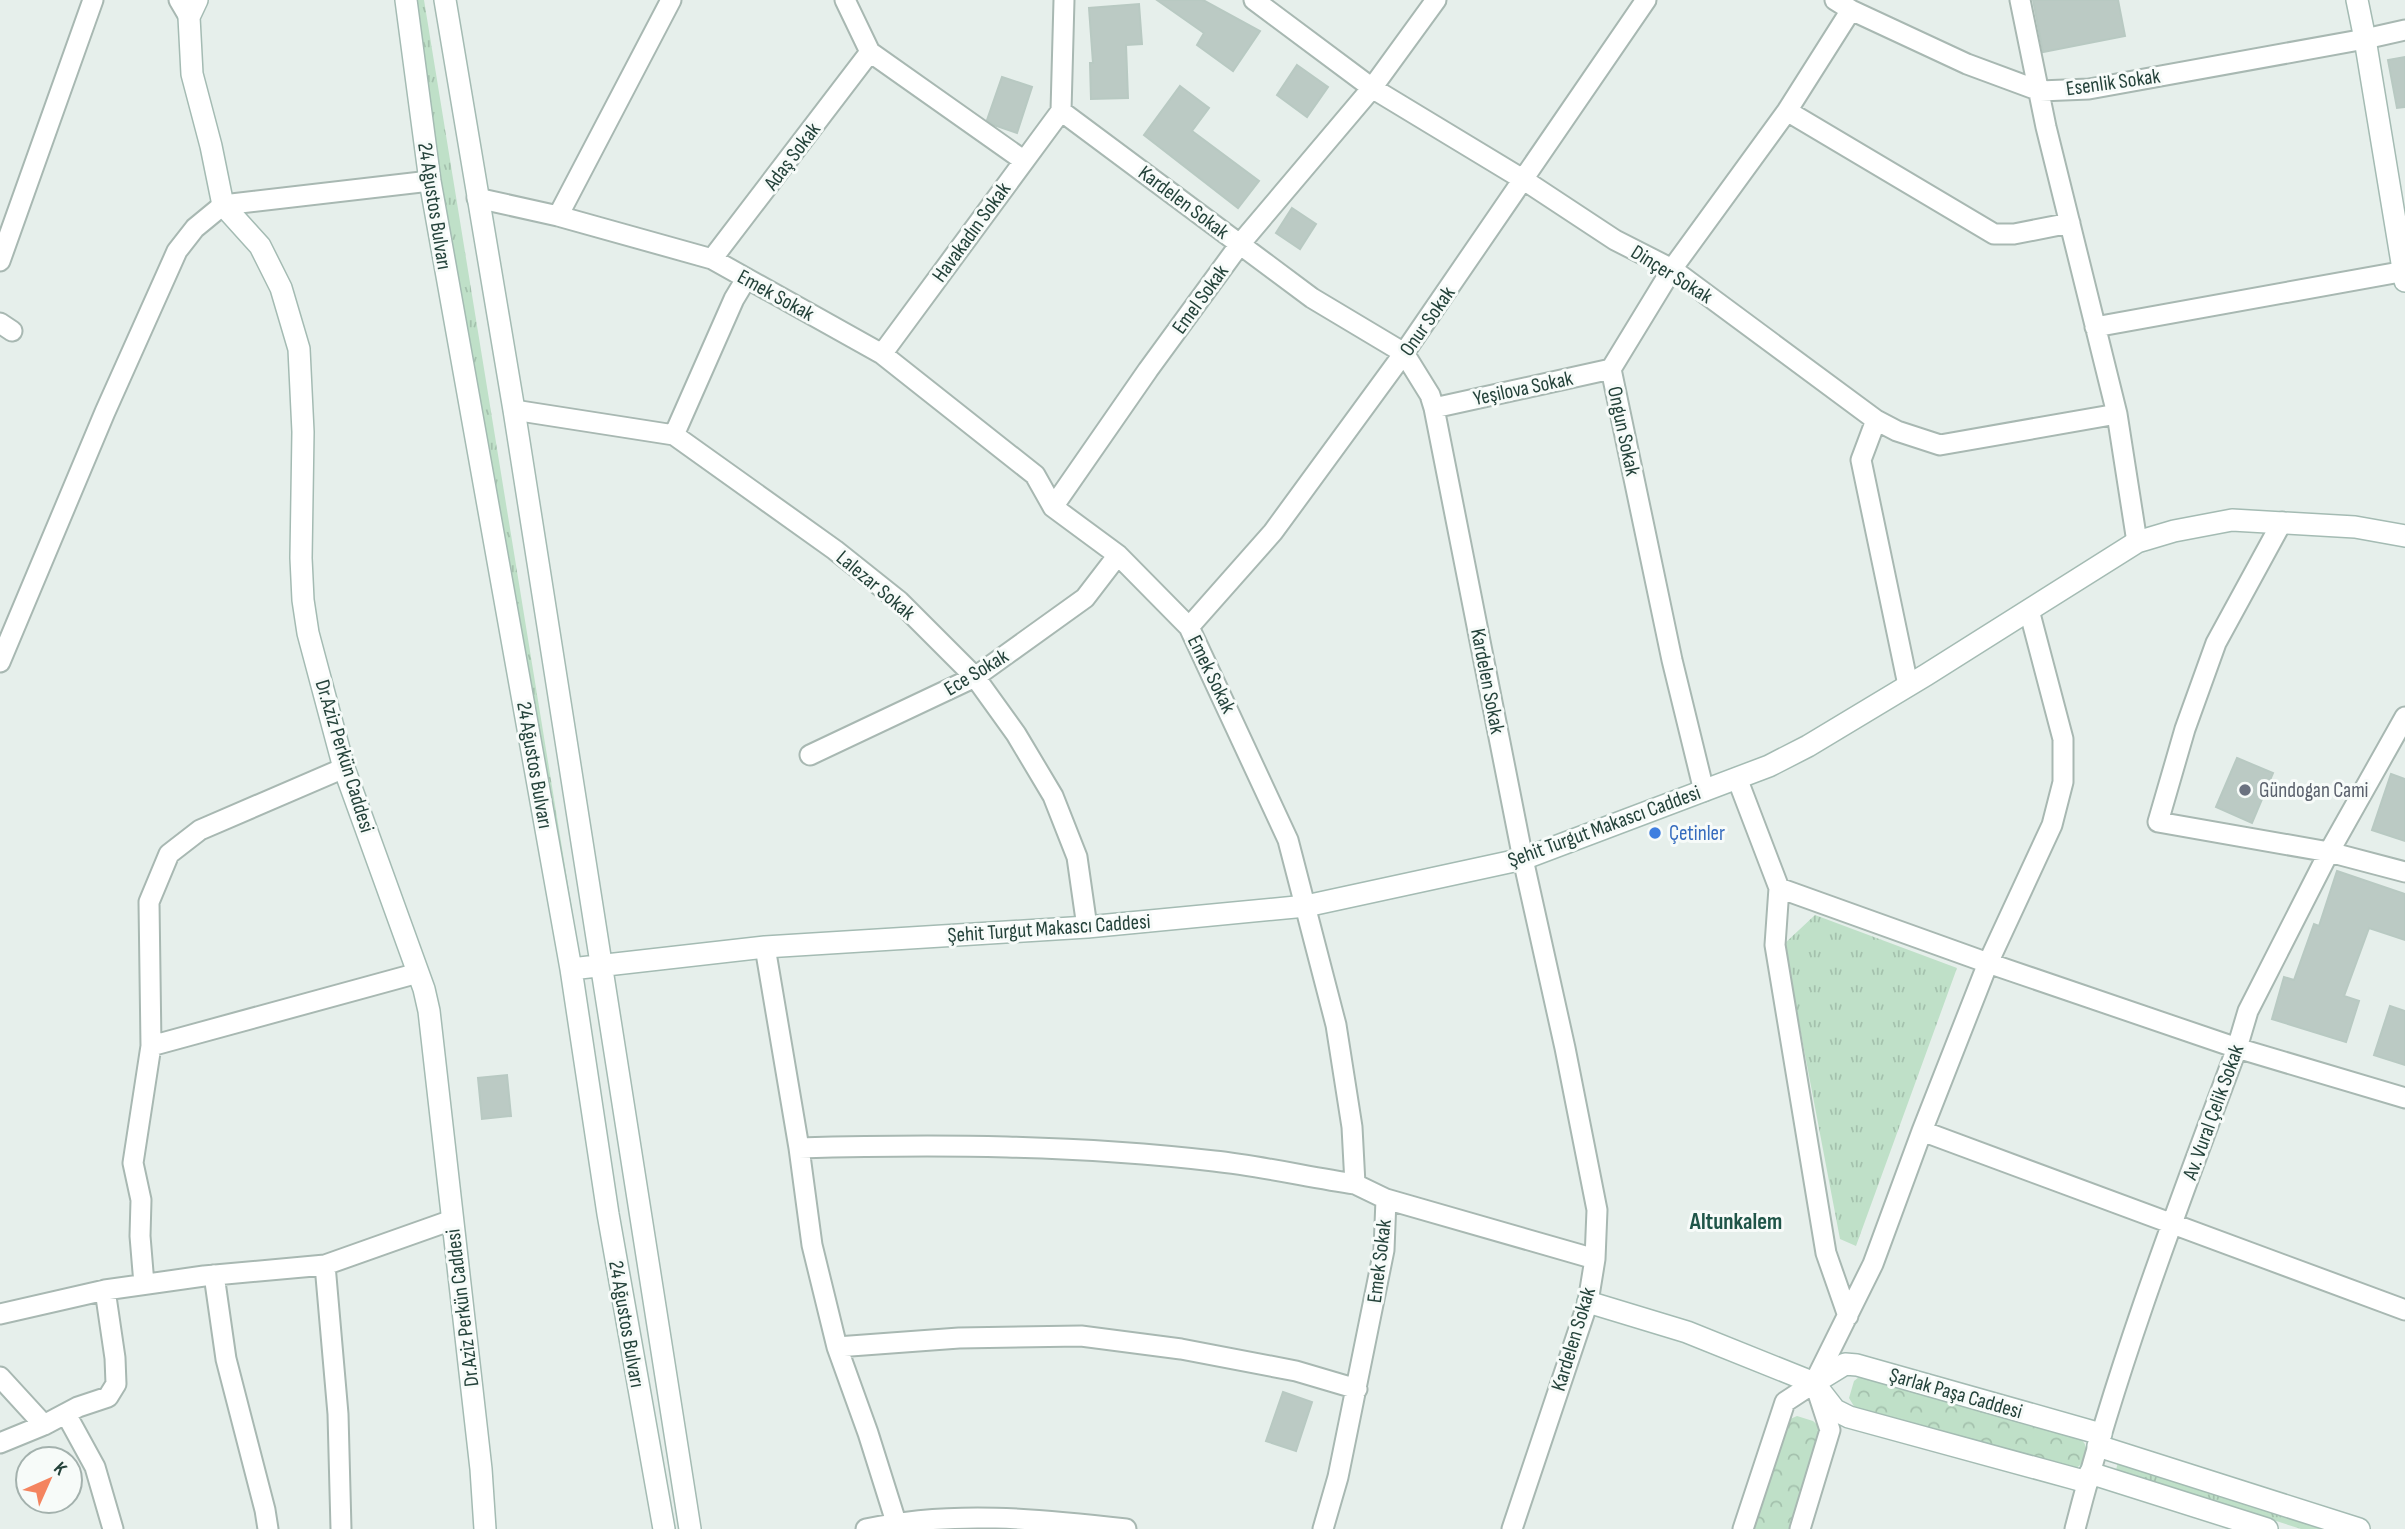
<svg xmlns="http://www.w3.org/2000/svg" width="2405" height="1529" font-family="'Sofia Sans Condensed',sans-serif">
<defs>
<pattern id="grass-tufts" width="24" height="20" patternUnits="userSpaceOnUse" patternTransform="scale(1.75)"><rect width="24" height="20" fill="#bfe0c8"/><path d="M3 7l-1-3M5 7V3M7 7l1-3M15 17l-1-3M17 17v-4M19 17l1-3" fill="none" stroke="#a4c1ad"/></pattern>
<pattern id="forest-crowns" width="20" height="18" patternUnits="userSpaceOnUse" patternTransform="scale(1.75)"><rect width="20" height="18" fill="#bfe0c8"/><path d="M2 6a3 3 0 1 1 6 0M12 15a3 3 0 1 1 6 0" fill="none" stroke="#a4c1ad"/></pattern>
</defs>
<rect width="100%" height="100%" fill="#e6efeb"/>
<path fill="url(#grass-tufts)" d="M412,0H424L577,940L566,943Z
M1815,915L1957,968L1856,1246L1840,1239L1784,944Z
M2118,1462L2326,1529H2301L2116,1470Z"/>
<path fill="url(#forest-crowns)" d="M1859,1377H1867L2079,1438C2089,1445 2086,1451 2084,1462L2074,1470L1855,1408L1849,1398L1854,1381Z
M1797,1416L1813,1421L1822,1429L1791,1529H1751L1788,1420Z"/>
<path fill="#bbcac4" stroke="#b8c9c2" stroke-width="2" d="M1157,0H1203L1260,31L1233,71L1197,45L1204,33Z
M2033,0H2118L2125,36L2043,52Z
M1139,4L1142,44L1126,45L1128,98L1091,99L1090,63H1093L1089,8Z
M2405,57V107L2397,108L2388,60Z
M1297,65L1328,87L1307,117L1277,95Z
M1002,77L1032,87L1017,133L994,125L987,120Z
M1180,86L1209,108L1192,131L1259,181L1238,208L1144,135Z
M1292,208L1316,224L1300,249L1276,233Z
M2237,758L2273,773L2252,823L2216,807Z
M2391,774L2405,779V841L2372,830Z
M2337,871L2405,894V940L2369,928L2344,996L2359,1001L2346,1042L2272,1019L2284,977L2294,980L2314,924L2319,926Z
M2390,1006L2405,1011V1065L2374,1055Z
M507,1075L511,1116L482,1119L478,1078Z
M1283,1392L1312,1402L1296,1451L1266,1441Z"/>
<g fill="none" stroke-linecap="round" stroke-linejoin="round">
<g stroke="#a8b8b2" stroke-width="23">
<path id="street" d="M179,0L189,17
M845,0L870,52L1023,160
M1064,0L1061,111L1312,298L1404,353L1430,395L1434,408L1523,859L1565,1048L1597,1210L1595,1259L1588,1302L1512,1529
M1254,0L1372,88L1524,180L1615,240L1672,269L1876,420L1897,431L1940,445L2117,414
M1835,0L1851,10L1967,64L2040,91L2089,89L2365,39L2405,30
M2020,0L2046,127L2117,414L2137,542
M1787,111L1994,234H2014L2070,223
M477,198L558,216L712,259L882,354L1035,475L1053,507L1118,555L1189,627L1288,840L1336,1025L1352,1127L1355,1184L1386,1199L1384,1250L1338,1477L1323,1529
M558,216L671,0
M712,259L870,52
M0,261L93,0
M0,323L12,331
M2095,327L2405,271
M882,354L1061,111
M1434,408L1611,369
M514,410L674,435L835,550L899,601L975,677L1016,734L1053,796L1077,857L1087,927
M1876,420L1861,460L1908,685
M674,435L734,299L746,279
M1053,507L1148,370L1240,244L1372,88L1436,0
M2282,522L2216,643L2185,729L2158,822L2329,852L2405,872
M1189,627L1273,532L1404,353L1646,0
M0,662L105,412L177,251L195,228L223,205L430,181
M810,755L975,677L1085,598L1118,555
M1737,778L1779,888L1775,945L1826,1253L1848,1316
M1704,791L1672,660L1611,369L1672,269L1787,111L1851,10
M1779,888L1988,963L2237,1048L2405,1098
M765,947L799,1148L812,1245L837,1347L868,1433L896,1522
M151,1046L418,973
M1922,1131L2405,1310
M799,1148C938,1144 1076,1145 1214,1161C1261,1166 1308,1177 1355,1184
M1386,1199L1595,1259
M325,1265L338,1414L341,1529
M214,1275L226,1359L265,1510L268,1529
M144,1284L140,1236L141,1200L133,1163L151,1046L149,902L169,854L200,830L344,768
M0,1314L105,1290L204,1276L325,1265L452,1220
M837,1347L959,1338L1081,1336L1181,1349L1296,1371L1357,1389
M0,1377L44,1425
M66,1414L95,1467L113,1529
M0,1443L44,1425L78,1407L108,1397L116,1384L115,1358L105,1290
M866,1529C952,1510 1039,1519 1126,1529
M1743,1529L1785,1402L1814,1383L1873,1264L1922,1131L1988,963L2052,825L2063,782V739L2029,610
M1800,1529L1830,1430L1817,1390
M2075,1529C2117,1365 2178,1206 2237,1048L2248,1011L2329,852L2405,717"/>
</g>
<g stroke="#a4bbb3" stroke-width="24">
<path id="secondary" d="M197,0L189,17L192,74L211,146L223,205L260,246L281,288L299,349L303,432L301,558L303,600L308,633L344,768L424,989L429,1011L481,1469L485,1529
M406,0L430,181L571,969L608,1214L664,1529
M445,0L514,410L690,1529
M2357,0L2365,39L2405,281
M571,969L765,947L1087,927L1306,906L1523,859L1769,766L1808,746L1926,675L2137,542L2174,531L2232,520L2355,527L2405,536
M1588,1302L1687,1332L1814,1383L1835,1410L1849,1417L2087,1482
M1814,1383L1845,1364L1857,1365L2101,1434
M2098,1446L2359,1529
M2090,1473L2267,1529"/>
</g>
<use href="#street" stroke="#fff" stroke-width="19"/>
<use href="#secondary" stroke="#fff" stroke-width="21"/>
</g>
<circle fill="#6b7280" stroke="#f7fbf9" stroke-width="2.5" cx="2245" cy="790" r="7"/>
<circle fill="#3f7fe0" stroke="#f7fbf9" stroke-width="2.5" cx="1655" cy="833" r="7"/>
<g text-anchor="middle" stroke-width="6" stroke-linejoin="round" paint-order="stroke">
<g font-size="21" fill="#24423a" stroke="#f7fbf9">
<text transform="translate(2113 82) rotate(-8)" y="7">Esenlik Sokak</text>
<text transform="translate(792 156) rotate(-53)" y="7">Adaş Sokak</text>
<text transform="translate(1184 202) rotate(37)" y="7">Kardelen Sokak</text>
<text transform="translate(435 206) rotate(81)" y="7">24 Ağustos Bulvarı</text>
<text transform="translate(971 232) rotate(-54)" y="7">Havakadın Sokak</text>
<text transform="translate(1672 274) rotate(32)" y="7">Dinçer Sokak</text>
<text transform="translate(776 295) rotate(29)" y="7">Emek Sokak</text>
<text transform="translate(1200 299) rotate(-54)" y="7">Emel Sokak</text>
<text transform="translate(1427 321) rotate(-55)" y="7">Onur Sokak</text>
<text transform="translate(1523 388) rotate(-12)" y="7">Yeşilova Sokak</text>
<text transform="translate(1624 431) rotate(78)" y="7">Ongun Sokak</text>
<text transform="translate(876 585) rotate(40)" y="7">Lalezar Sokak</text>
<text transform="translate(976 672) rotate(-31)" y="7">Ece Sokak</text>
<text transform="translate(1212 674) rotate(64)" y="7">Emek Sokak</text>
<text transform="translate(1488 681) rotate(79)" y="7">Kardelen Sokak</text>
<text transform="translate(345 756) rotate(73)" y="7">Dr.Aziz Perkün Caddesi</text>
<text transform="translate(535 765) rotate(80)" y="7">24 Ağustos Bulvarı</text>
<text transform="translate(1604 826) rotate(-20)" y="7">Şehit Turgut Makascı Caddesi</text>
<text transform="translate(1049 928) rotate(-4)" y="7">Şehit Turgut Makascı Caddesi</text>
<text transform="translate(2213 1112) rotate(-70)" y="7">Av. Vural Çelik Sokak</text>
<text transform="translate(1379 1261) rotate(-83)" y="7">Emek Sokak</text>
<text transform="translate(462 1308) rotate(-97)" y="7">Dr.Aziz Perkün Caddesi</text>
<text transform="translate(627 1324) rotate(80)" y="7">24 Ağustos Bulvarı</text>
<text transform="translate(1573 1339) rotate(-73)" y="7">Kardelen Sokak</text>
<text transform="translate(1956 1393) rotate(16)" y="7">Şarlak Paşa Caddesi</text>
</g>
<g font-size="21" fill="#5b616d" stroke="#f7fbf9" text-anchor="start">
<text x="2259" y="797">Gündogan Cami</text>
</g>
<g font-size="21" fill="#366cbe" stroke="#f7fbf9" text-anchor="start">
<text x="1669" y="840">Çetinler</text>
</g>
<g font-size="23" font-weight="bold" fill="#1f5548" stroke="#f7fbf9">
<text x="1736" y="1229">Altunkalem</text>
</g>
</g>
<g transform="translate(49 1480) rotate(45)"><circle r="33" fill="#f7fbf9" stroke="#a3b1ad" stroke-width="2"/>
<path d="M0-5L12 26L0 18L-12 26Z" fill="#f4845f"/>
<text y="-10" font-size="19" font-weight="bold" text-anchor="middle" fill="#24423a">K</text>
</g>
</svg>
